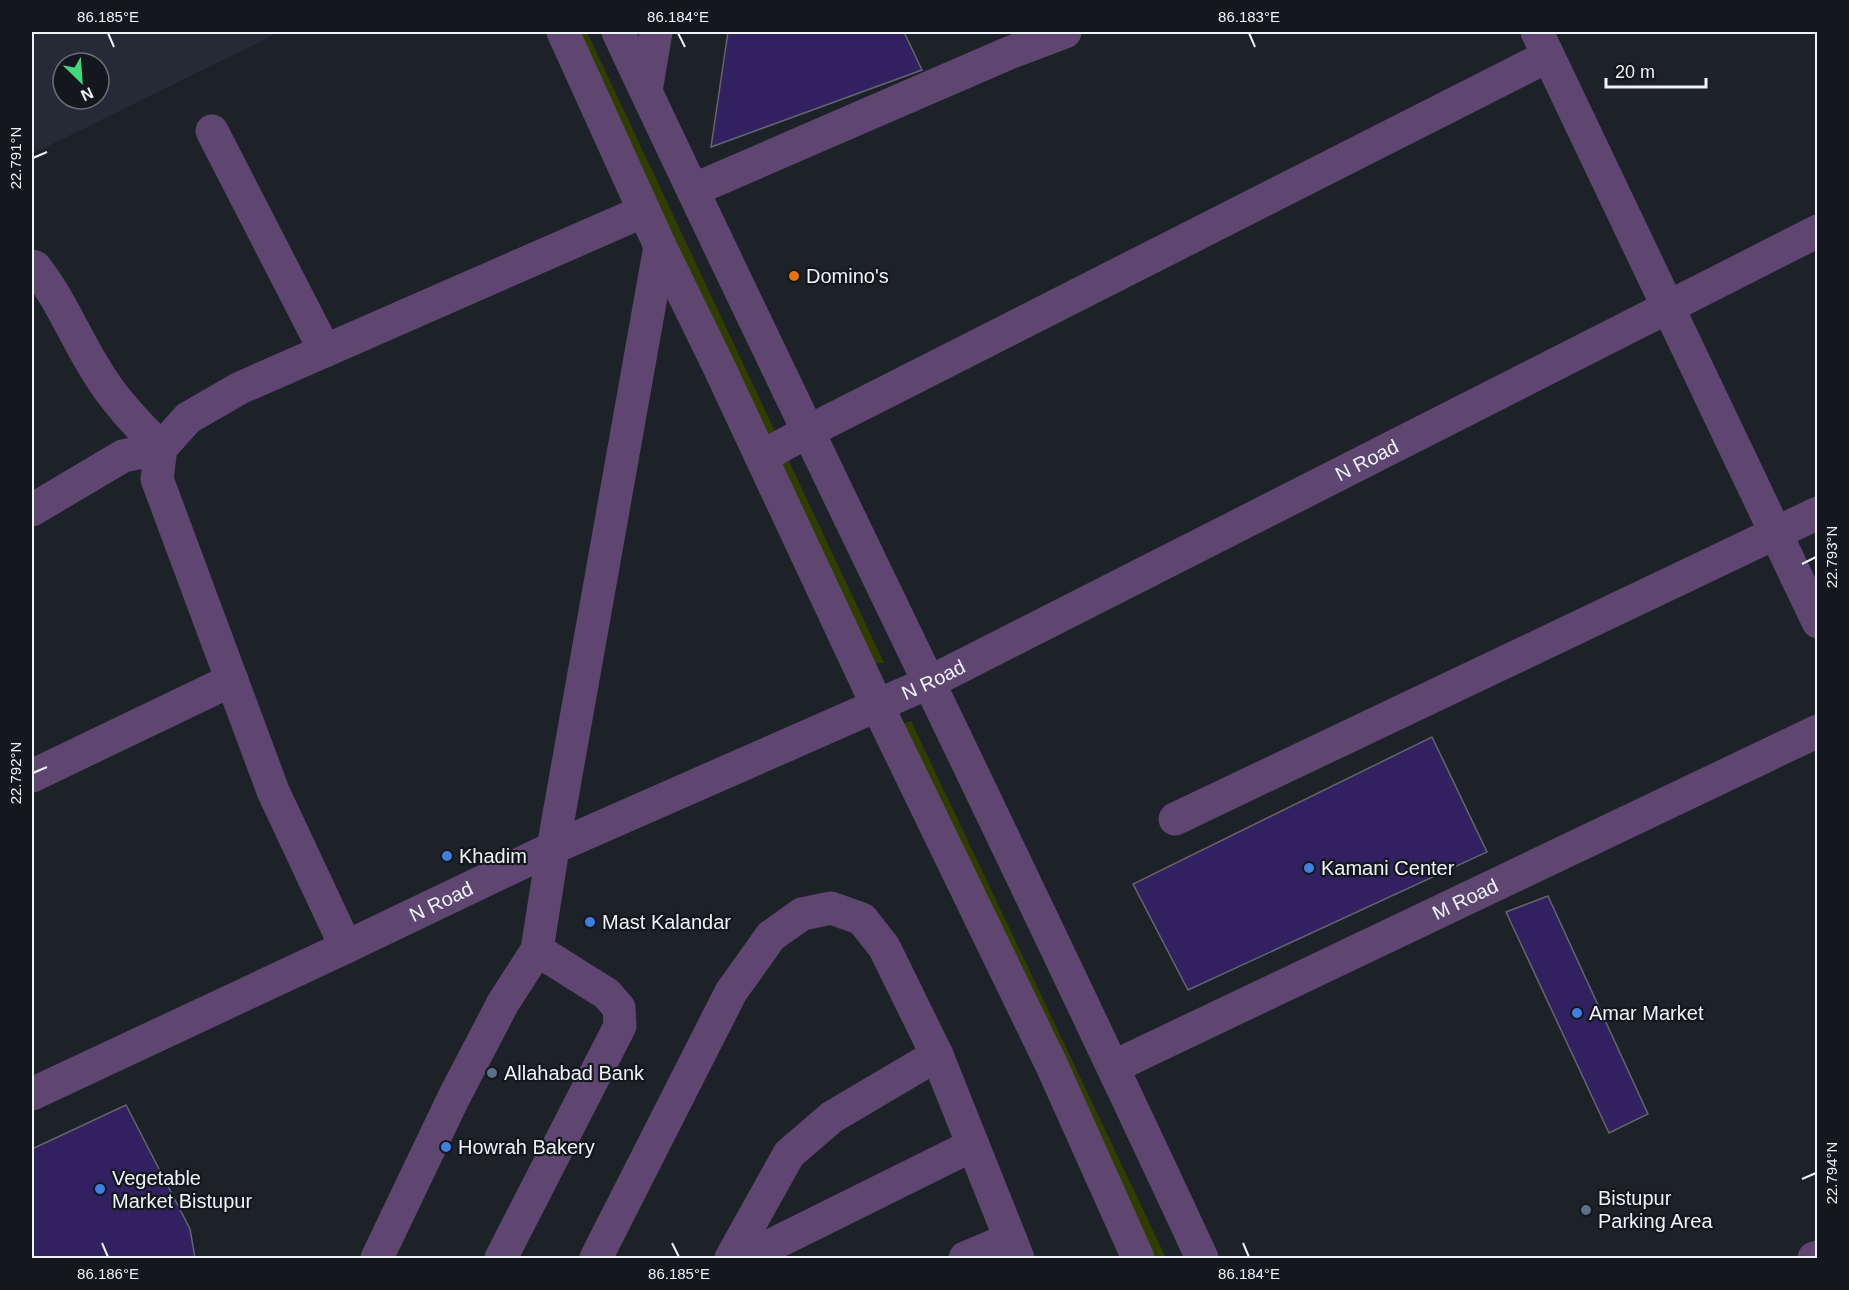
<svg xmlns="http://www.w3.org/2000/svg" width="1849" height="1290" font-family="Arial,sans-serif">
<rect width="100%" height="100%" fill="#1d2128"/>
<path fill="#242b37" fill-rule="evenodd" d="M32,32H280L32,154ZM63,63H99V99H63Z"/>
<path fill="#2f3d01" d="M564,32H587L884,663L869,664Z
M911,721L1166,1258H1145L895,726Z"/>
<path fill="#312160" stroke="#65646e" stroke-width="1.5" d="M728,32H904L922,70L711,147Z
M1432,737L1487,852L1188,990L1133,884Z
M1548,896L1648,1114L1609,1133L1506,912Z
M126,1105L190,1229L195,1258H32V1149Z"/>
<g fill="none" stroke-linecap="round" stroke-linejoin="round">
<g stroke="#5f4670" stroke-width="33">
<path d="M563,32L660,246L719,367L878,707L1052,1066L1138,1258"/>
<path d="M618,32C810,442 1012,847 1202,1258"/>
<path d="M1537,32L1818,622"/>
<path d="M646,91L656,32"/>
<path d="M212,131L325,351"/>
<path d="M693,190L1009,53L1065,32"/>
<path d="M32,266L35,267C61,300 74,335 96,370C113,399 137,424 161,448"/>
<path d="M761,457L809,431L1548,56"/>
<path d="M32,510L123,456L161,448"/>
<path d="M32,776L232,680"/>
<path d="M1175,819L1818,513"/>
<path d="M346,947L273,791L157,479L161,448L188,418L240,388L644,211"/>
<path id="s1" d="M1113,1067L1818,731"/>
<path id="s2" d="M32,1094L346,947L553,848L928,683L1818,231"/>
<path d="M377,1258L454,1097L503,1003L537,950L553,848L660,246"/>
<path d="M501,1258L620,1026L619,1008L607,994L537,950"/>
<path d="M596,1258L731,992L771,936L802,914L831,908L862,919L884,947L937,1055L1018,1258"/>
<path d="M731,1258L789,1154L832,1117L937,1055"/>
<path d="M745,1258L973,1145"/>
<path d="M965,1258L1010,1239"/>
<path d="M1814,1258L1818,1257"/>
</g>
</g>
<path fill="none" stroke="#eff2f7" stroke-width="2" d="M108,33L114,47M678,33L685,47M1249,33L1255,47M33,158L47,152M1802,564L1816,557M33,773L47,767M1802,1179L1816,1173M102,1243L108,1257M672,1243L679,1257M1243,1243L1249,1257"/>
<circle fill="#e8710a" stroke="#14171e" stroke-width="2" cx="794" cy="276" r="6"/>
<g fill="#3f7fe0" stroke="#14171e" stroke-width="2">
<circle cx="447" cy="856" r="6"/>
<circle cx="1309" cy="868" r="6"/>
<circle cx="590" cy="922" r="6"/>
<circle cx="1577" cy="1013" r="6"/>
<circle cx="446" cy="1147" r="6"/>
<circle cx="100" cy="1189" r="6"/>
</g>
<g fill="#5c6f8a" stroke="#14171e" stroke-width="2">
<circle cx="492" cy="1073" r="6"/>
<circle cx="1586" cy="1210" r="6"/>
</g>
<g text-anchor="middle" stroke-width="4.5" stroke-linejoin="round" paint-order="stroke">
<g font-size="20" fill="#eff2f7" stroke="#14171e" text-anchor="start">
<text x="806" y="283">Domino's</text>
<text x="459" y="863">Khadim</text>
<text x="1321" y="875">Kamani Center</text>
<text x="602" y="929">Mast Kalandar</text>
<text x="1589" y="1020">Amar Market</text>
<text x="504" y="1080">Allahabad Bank</text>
<text x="458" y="1154">Howrah Bakery</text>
<text x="112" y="1185">Vegetable<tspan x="112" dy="23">Market Bistupur</tspan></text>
<text x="1598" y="1205">Bistupur<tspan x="1598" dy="23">Parking Area</tspan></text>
</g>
<g font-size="20" fill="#eff2f7" stroke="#14171e">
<text dy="7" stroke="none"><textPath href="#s2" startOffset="1478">N Road</textPath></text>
<text dy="7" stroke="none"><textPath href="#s2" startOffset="992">N Road</textPath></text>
<text dy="7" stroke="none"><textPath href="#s1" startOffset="390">M Road</textPath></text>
<text dy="7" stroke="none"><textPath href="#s2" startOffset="452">N Road</textPath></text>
</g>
</g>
<rect width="1849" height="1290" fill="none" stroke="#14171e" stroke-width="66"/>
<g transform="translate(81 81) rotate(155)"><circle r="28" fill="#14171e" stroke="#6c6f75" stroke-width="1.5"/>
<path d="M0-4.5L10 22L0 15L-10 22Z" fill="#42d77c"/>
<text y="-9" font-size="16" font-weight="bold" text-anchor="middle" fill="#eff2f7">N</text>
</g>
<path d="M1606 78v9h100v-9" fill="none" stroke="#eff2f7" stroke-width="3"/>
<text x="1615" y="78" font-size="18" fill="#eff2f7" stroke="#14171e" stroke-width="4.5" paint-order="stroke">20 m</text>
<rect x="33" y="33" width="1783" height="1224" fill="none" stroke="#eff2f7" stroke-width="2"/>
<g font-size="15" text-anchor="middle" fill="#eff2f7">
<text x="108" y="22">86.185°E</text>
<text x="678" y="22">86.184°E</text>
<text x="1249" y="22">86.183°E</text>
<text transform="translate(16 158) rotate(-90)" y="5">22.791°N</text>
<text transform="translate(1832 557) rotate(-90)" y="5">22.793°N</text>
<text transform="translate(16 773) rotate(-90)" y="5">22.792°N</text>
<text transform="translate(1832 1173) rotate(-90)" y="5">22.794°N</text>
<text x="108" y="1279">86.186°E</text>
<text x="679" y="1279">86.185°E</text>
<text x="1249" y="1279">86.184°E</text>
</g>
</svg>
